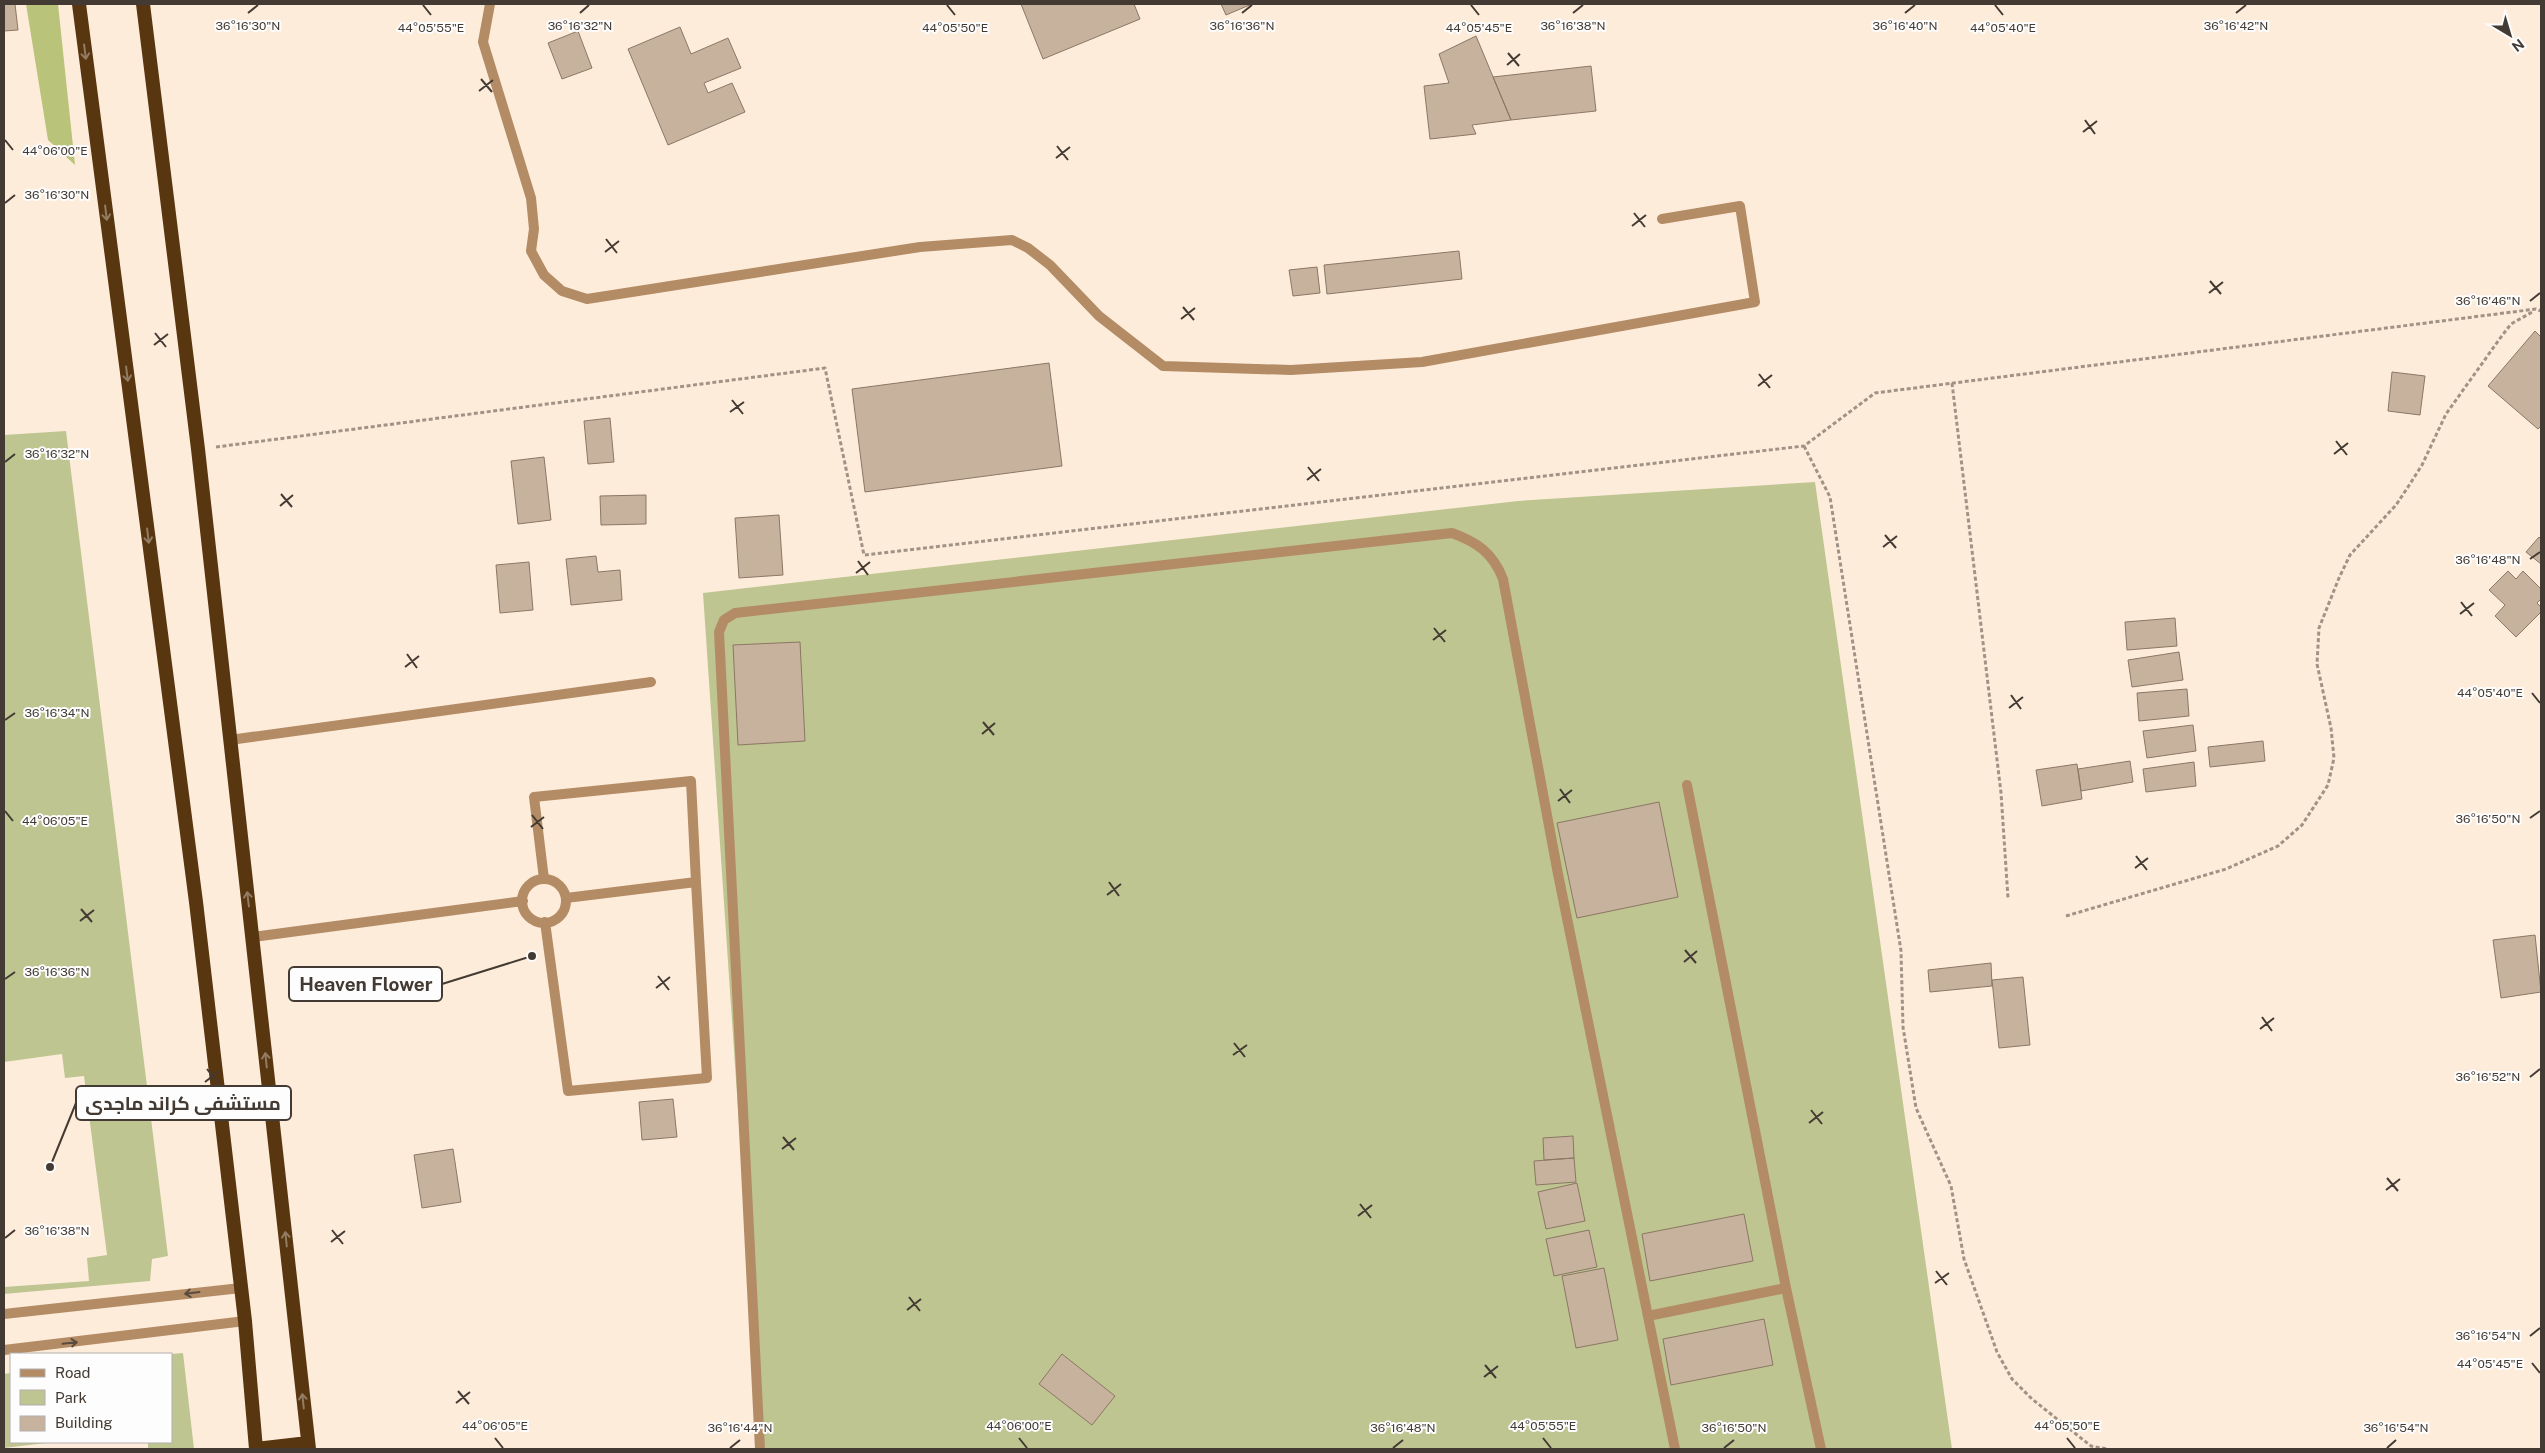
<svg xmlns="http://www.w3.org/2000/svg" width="2545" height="1453" font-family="'Public Sans',Cairo,sans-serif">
<rect width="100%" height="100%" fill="#feecdb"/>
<path fill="#bec590" d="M66,431L168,1256L152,1259L150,1281L4,1294V1287L89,1281L87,1258L107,1255L84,1076L65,1078L62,1054L4,1062V435Z
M1815,482L1952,1449H761L703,593L1518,501Z
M183,1353L194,1449H148V1442H171V1354Z
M11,1373V1442H54L4,1448V1374Z"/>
<path fill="#bac37a" d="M26,4H58L75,165L48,140Z"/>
<path fill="#c7b29e" stroke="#8b7764" d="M4,4H15L18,30L4,31Z
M1021,4H1134L1140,19L1043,59Z
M1221,4H1252L1226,15Z
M680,27L691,54L728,38L741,68L704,83L708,93L732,83L745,112L668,145L628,49Z
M578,31L592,68L562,79L548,43Z
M1476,36L1511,120L1472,125L1476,134L1430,139L1424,86L1449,83L1439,54Z
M1591,66L1596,111L1511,120L1493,77Z
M1459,251L1462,279L1327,294L1324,265Z
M1317,267L1320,293L1293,296L1289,270Z
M2535,331L2541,337V426L2538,429L2488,386Z
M1049,363L1062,466L865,492L852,389Z
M2392,372L2425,376L2420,415L2388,411Z
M610,418L614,462L588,464L584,421Z
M544,457L551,520L518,524L511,461Z
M646,495V524L601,525L600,496Z
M779,515L783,575L739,578L735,518Z
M2539,537L2541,539V564L2526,552Z
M596,556L598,572L620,570L622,600L571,605L566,559Z
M529,562L533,610L500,613L496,565Z
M2508,571L2516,579L2523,571L2541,589V599L2537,603L2541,607V612L2516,637L2495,616L2505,605L2489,590Z
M2175,618L2177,646L2127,650L2125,622Z
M800,642L805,741L738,745L733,645Z
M2179,652L2183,680L2132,687L2128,660Z
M2187,689L2189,716L2139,721L2137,693Z
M2193,725L2196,751L2147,758L2143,731Z
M2263,741L2265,761L2210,767L2208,747Z
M2130,761L2133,782L2081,791L2078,769Z
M2194,762L2196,786L2146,792L2143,769Z
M2077,764L2082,799L2042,806L2036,770Z
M1659,802L1678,897L1577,918L1557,823Z
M2535,935L2541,992L2501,998L2493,940Z
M1991,963L1992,986L1930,992L1928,970Z
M2023,977L2030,1045L1999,1048L1992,980Z
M673,1099L677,1137L642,1140L639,1102Z
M1573,1136L1574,1158L1544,1160L1543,1138Z
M453,1149L461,1202L422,1208L414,1155Z
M1574,1158L1576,1182L1536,1185L1534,1161Z
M1577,1183L1585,1221L1546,1229L1538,1192Z
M1744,1214L1753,1261L1650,1281L1642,1234Z
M1589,1230L1597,1267L1554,1276L1546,1239Z
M1604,1268L1618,1340L1576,1348L1562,1276Z
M1764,1319L1773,1365L1671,1385L1663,1339Z
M1062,1354L1115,1396L1092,1425L1039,1384Z"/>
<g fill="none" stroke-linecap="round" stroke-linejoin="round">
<path stroke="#a09386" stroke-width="3" stroke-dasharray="4 2.5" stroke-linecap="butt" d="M1952,383L2001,793L2008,898
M1804,446L1830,497L1901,951L1903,1027L1916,1108L1951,1186L1964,1259L1997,1352L2012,1379L2032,1399L2091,1446L2107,1449
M216,447L825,368L864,555L1804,446L1875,393L2536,309L2541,311
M2066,916L2226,869L2278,846L2302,825L2328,785L2334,758L2331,728L2317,664L2319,628L2339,578L2350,555L2396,505L2408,487L2422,465L2446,414L2501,337L2511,324L2534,311"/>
<path stroke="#b38c66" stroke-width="10" d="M1687,785L1786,1288L1821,1449
M544,879L534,797L691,781L696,882
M522 901a22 22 0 1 1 44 0a22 22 0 1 1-44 0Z
M545,922L568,1091L707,1078L696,882L566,898
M253,937L523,901
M4,1314L241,1288
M1648,1316L1786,1288
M4,1350L245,1321
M760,1449L719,632L724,620L735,613L1452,533C1477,542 1493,553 1503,579L1558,874L1675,1449"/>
<path stroke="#b38c66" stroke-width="10" d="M490,4L483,42L531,198L534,229L531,251L544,275L562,291L587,299L920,247L1012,240L1028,248L1050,265L1099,316L1163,366L1291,370L1422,362L1755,302L1740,206L1662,219
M230,740L651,682"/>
<path stroke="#583610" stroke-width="14" d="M79,4L196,902L245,1321L256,1449L308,1443
M143,4L198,449L309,1449"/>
</g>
<defs><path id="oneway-shaft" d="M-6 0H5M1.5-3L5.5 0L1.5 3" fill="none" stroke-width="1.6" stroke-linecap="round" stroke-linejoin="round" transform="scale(1.25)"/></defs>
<g stroke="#927c63">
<use href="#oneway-shaft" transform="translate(85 52) rotate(83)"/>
<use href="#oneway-shaft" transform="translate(106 213) rotate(83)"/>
<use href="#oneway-shaft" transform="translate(127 374) rotate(83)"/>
<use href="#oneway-shaft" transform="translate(148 536) rotate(83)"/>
<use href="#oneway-shaft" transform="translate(248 899) rotate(-97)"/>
<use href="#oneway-shaft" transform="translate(266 1060) rotate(-96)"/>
<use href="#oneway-shaft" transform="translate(286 1239) rotate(-96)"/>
<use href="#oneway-shaft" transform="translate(303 1401) rotate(-96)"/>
</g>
<g stroke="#594b3d">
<use href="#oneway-shaft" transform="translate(192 1293) rotate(173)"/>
<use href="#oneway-shaft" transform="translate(70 1343) rotate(-6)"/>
</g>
<path fill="none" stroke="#433b33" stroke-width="2" d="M423,5L431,15M947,5L955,15M1471,5L1479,15M1995,5L2003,15M248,13L258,5M580,13L589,5M1242,13L1252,5M1573,13L1583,5M1905,13L1915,5M2236,13L2246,5M1508,53L1519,66M1507,65L1520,54M481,79L492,92M479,91L493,80M2085,120L2095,134M2083,132L2097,121M5,140L13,150M1057,146L1068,160M1056,158L1070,147M5,203L15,195M1634,213L1645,227M1632,226L1646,215M606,239L617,253M605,252L619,241M2210,281L2221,294M2209,293L2223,282M2530,301L2540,293M1183,307L1194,320M1181,319L1195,308M155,333L166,347M154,345L168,334M1759,374L1770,388M1758,386L1772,375M732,400L743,414M730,412L744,402M2336,441L2347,455M2334,454L2348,443M5,462L15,454M1308,467L1319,481M1307,480L1321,469M281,494L292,507M280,506L293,495M1885,535L1896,548M1883,547L1897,536M2530,559L2540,552M858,561L868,575M856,573L870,562M2461,602L2472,616M2460,614L2474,603M1434,628L1445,642M1433,640L1446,630M407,654L417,668M405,667L419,656M2532,693L2540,703M2011,695L2021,709M2009,708L2023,697M5,720L15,713M983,722L994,735M982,734L995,723M1560,789L1570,803M1558,801L1572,790M5,811L13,821M532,815L543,829M2530,818L2540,811M531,827L544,817M2136,856L2147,870M2135,868L2148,858M1109,882L1119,896M1107,895L1121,884M81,909L92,922M80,921L94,910M1685,950L1696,963M1684,962L1697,951M658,976L669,990M5,979L15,972M656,988L670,977M2262,1017L2272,1031M2260,1029L2274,1018M1234,1043L1245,1057M1233,1055L1247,1045M207,1069L218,1083M2530,1077L2540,1069M205,1082L219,1071M1811,1110L1822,1124M1809,1123L1823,1112M783,1137L794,1150M782,1149L796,1138M2387,1178L2398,1191M2386,1190L2400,1179M1360,1204L1371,1218M1358,1216L1372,1205M332,1230L343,1244M5,1238L15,1230M331,1242L345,1231M1936,1271L1947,1285M1935,1283L1949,1273M909,1297L920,1311M907,1310L921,1299M2530,1336L2540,1328M2532,1363L2540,1373M1485,1365L1496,1378M1484,1377L1498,1366M458,1391L469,1404M456,1403L470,1392M495,1438L503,1448M1019,1438L1027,1448M1543,1438L1551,1448M2067,1438L2075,1448M730,1448L740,1440M1393,1448L1403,1440M1724,1448L1734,1440M2387,1448L2396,1440"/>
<g font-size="12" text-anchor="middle" fill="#433b33" stroke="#fdfdfd" stroke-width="4" stroke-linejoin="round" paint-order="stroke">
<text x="248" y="30">36°16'30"N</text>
<text x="580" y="30">36°16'32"N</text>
<text x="1242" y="30">36°16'36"N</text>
<text x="1573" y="30">36°16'38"N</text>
<text x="1905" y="30">36°16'40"N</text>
<text x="2236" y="30">36°16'42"N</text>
<text x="431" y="32">44°05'55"E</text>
<text x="955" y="32">44°05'50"E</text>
<text x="1479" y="32">44°05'45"E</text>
<text x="2003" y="32">44°05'40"E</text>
<text x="55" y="155">44°06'00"E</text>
<text x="57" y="199">36°16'30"N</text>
<text x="2488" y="305">36°16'46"N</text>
<text x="57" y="458">36°16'32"N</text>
<text x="2488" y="564">36°16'48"N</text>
<text x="2490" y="697">44°05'40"E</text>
<text x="57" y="717">36°16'34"N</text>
<text x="2488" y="823">36°16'50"N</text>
<text x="55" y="825">44°06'05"E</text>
<text x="57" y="976">36°16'36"N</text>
<text x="2488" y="1081">36°16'52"N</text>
<text x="57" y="1235">36°16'38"N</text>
<text x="2488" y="1340">36°16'54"N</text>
<text x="2490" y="1368">44°05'45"E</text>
<text x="495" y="1430">44°06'05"E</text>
<text x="1019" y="1430">44°06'00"E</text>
<text x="1543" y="1430">44°05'55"E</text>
<text x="2067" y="1430">44°05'50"E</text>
<text x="740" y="1432">36°16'44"N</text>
<text x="1403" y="1432">36°16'48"N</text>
<text x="1734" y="1432">36°16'50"N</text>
<text x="2396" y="1432">36°16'54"N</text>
</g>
<path fill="none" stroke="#433b33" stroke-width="2" d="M532 956L442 984M50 1167L76 1103"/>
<g fill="#433b33" stroke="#fdfdfd" stroke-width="2">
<circle cx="532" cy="956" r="5"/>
<circle cx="50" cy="1167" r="5"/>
</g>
<g fill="#fdfdfd" stroke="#433b33" stroke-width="2">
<rect x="289" y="967" width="153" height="34" rx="5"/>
<rect x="76" y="1086" width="215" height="34" rx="5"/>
</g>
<g font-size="19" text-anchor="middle" font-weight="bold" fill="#433b33">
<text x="366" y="991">Heaven Flower</text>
<text x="183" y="1110">مستشفی کراند ماجدی</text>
</g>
<rect width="2545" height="1453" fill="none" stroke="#433b33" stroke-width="10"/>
<rect x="10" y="1353" width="162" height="90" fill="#fdfdfd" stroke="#b3afac"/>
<rect x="20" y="1369" width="25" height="8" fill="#b38c66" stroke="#b3afac"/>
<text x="55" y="1378" font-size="15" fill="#433b33">Road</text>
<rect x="20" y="1390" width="25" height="15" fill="#bec590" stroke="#b3afac"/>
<text x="55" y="1403" font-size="15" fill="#433b33">Park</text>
<rect x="20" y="1416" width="25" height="15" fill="#c7b29e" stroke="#b3afac"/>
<text x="55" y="1428" font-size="15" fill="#433b33">Building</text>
<g transform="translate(2510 35) rotate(142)" stroke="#fdfdfd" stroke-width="4" paint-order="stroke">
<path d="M0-4L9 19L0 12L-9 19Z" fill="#433b33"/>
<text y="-8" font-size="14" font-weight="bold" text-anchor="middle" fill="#433b33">N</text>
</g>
</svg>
